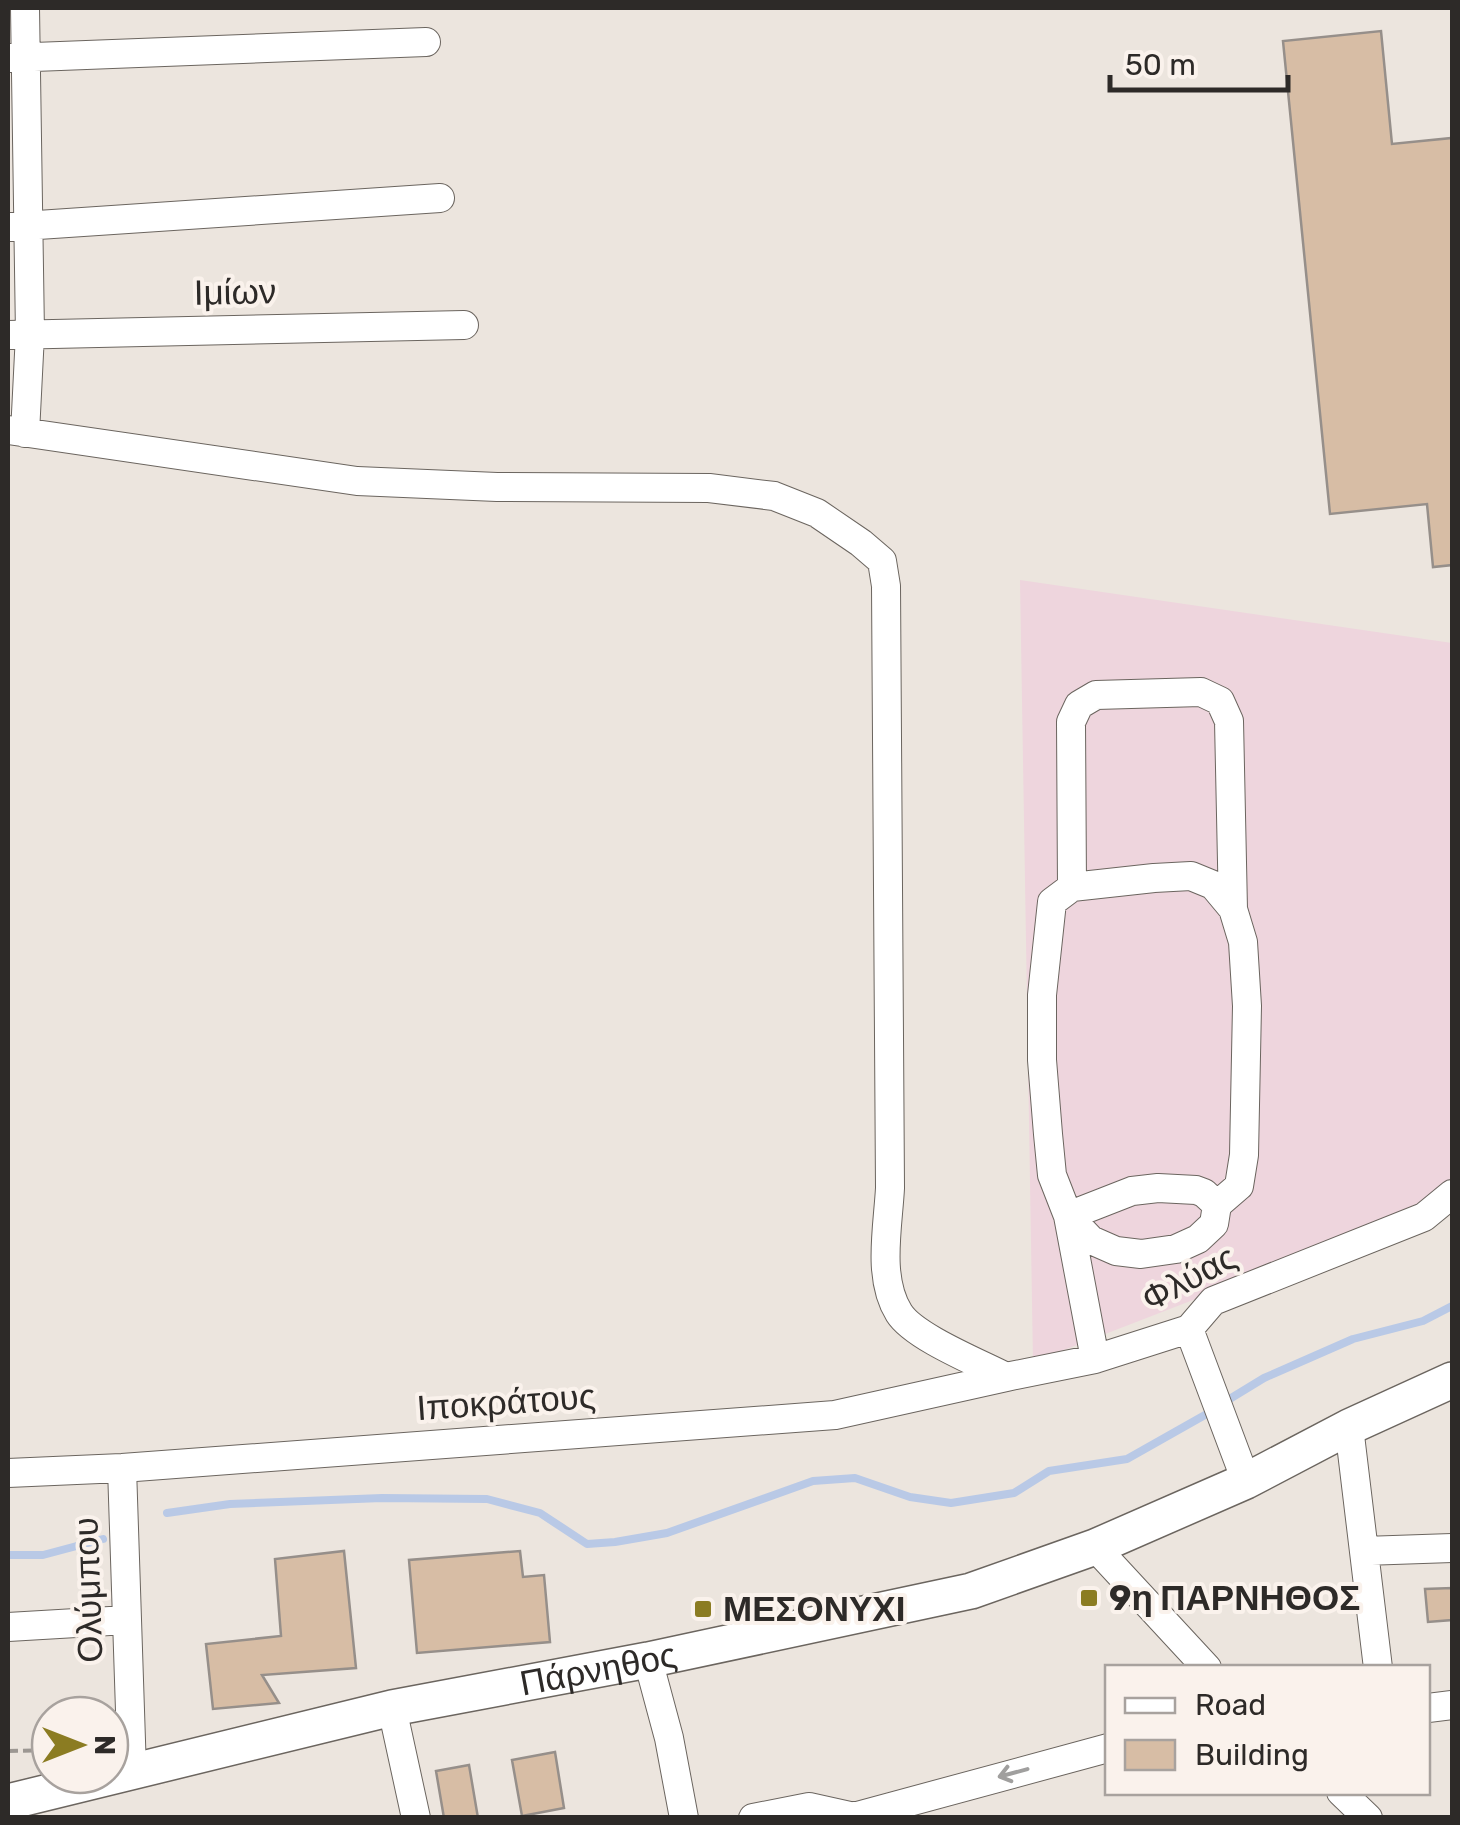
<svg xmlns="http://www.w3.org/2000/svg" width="1460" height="1825" font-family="Rubik,sans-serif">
<rect width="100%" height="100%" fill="#ece5de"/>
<path fill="#eed5dd" d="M1020,580L1452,643V1195L1415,1214L1033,1362Z"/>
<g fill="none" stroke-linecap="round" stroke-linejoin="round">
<path stroke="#b9c9e6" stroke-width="8" d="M1223,1403L1264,1378L1353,1339L1423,1321L1452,1306
M167,1513L230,1504L382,1498L487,1499L540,1513L587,1544L615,1542L667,1533L813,1481L855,1478L910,1497L951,1503L1014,1493L1049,1471L1127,1459L1212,1411
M8,1555H43L103,1539"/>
</g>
<path fill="#d7bda5" stroke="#968f8a" stroke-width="2.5" d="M1381,31L1392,144L1452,138V565L1433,567L1427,504L1330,514L1283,41Z
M344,1551L356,1668L262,1675L279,1703L213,1709L206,1644L281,1636L275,1559Z
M520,1551L523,1577L544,1575L550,1642L417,1653L409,1560Z
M1452,1588V1620L1428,1622L1425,1589Z
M555,1752L564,1808L522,1816L512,1760Z
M469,1765L478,1818H444L436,1771Z"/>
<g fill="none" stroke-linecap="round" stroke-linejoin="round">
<g stroke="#6b655f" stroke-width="30">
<path id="minor" d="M8,58L426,42
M8,227L440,198
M8,335L464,325
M8,430L357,481L497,487L709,488L774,496L817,513L861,543L882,561L886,586L890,1188C888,1227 877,1278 899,1313C914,1337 979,1363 1006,1377
M25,433L30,334L25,8
M1072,887L1071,722L1079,705L1096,695L1201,692L1220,701L1229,721L1233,909
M1068,1216L1091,1240L1116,1251L1141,1254L1176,1249L1198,1239L1214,1224L1217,1205L1239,1186L1244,1155L1247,1006L1243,942L1233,909L1213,885L1191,876L1154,878L1072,887L1052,902L1042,995V1060L1048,1134L1052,1175L1068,1216L1095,1359
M1068,1216L1132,1191L1158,1188L1196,1190L1204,1193L1217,1205
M1189,1329L1246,1481
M1349,1427L1378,1668
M122,1468L132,1771
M8,1473L122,1468L835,1415L1006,1377L1095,1359L1189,1329L1213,1301L1424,1217L1452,1194
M1095,1547L1207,1668
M1364,1551L1452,1548
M8,1627L127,1620
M648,1660L669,1738L684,1818
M392,1708L416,1818
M1428,1708L1452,1705
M1341,1792L1368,1818
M753,1818L809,1807L854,1817
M850,1818L1108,1748"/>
</g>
<g stroke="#6b655f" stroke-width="38">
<g id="major">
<path id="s1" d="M8,1802L392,1708L648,1660L971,1591L1095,1547L1246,1481L1349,1427L1452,1380"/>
</g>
</g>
<path stroke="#9c9792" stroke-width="4" stroke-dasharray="10 5" stroke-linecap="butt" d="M8,1751L50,1750"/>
<use href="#minor" stroke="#fff" stroke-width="28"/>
<use href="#major" stroke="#fff" stroke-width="35"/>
</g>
<defs><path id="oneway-shaft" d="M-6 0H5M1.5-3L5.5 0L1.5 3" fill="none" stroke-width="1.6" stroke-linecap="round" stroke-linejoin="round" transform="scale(2.5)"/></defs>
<use stroke="#a09f9e" href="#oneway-shaft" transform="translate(1013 1773) rotate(165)"/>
<g fill="#8b7c22" stroke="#faf2ec" stroke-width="4">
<rect x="1079" y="1588" width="20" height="20" rx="5"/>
<rect x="693" y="1599" width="20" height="20" rx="5"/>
</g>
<g text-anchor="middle" stroke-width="8" stroke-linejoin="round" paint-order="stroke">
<g font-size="35" fill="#2d2a28" stroke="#faf2ec">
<text transform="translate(235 292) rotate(-1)" y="12">Ιμίων</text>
<text transform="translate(1189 1278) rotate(-28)" y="12">Φλύας</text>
<text transform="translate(506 1402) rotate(-4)" y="12">Ιποκράτους</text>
<text transform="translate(88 1590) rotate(-92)" y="12">Ολύμπου</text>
<text dy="12" stroke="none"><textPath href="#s1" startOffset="605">Πάρνηθος</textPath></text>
</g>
<g font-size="35" font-weight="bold" fill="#2d2a28" stroke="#faf2ec" text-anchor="start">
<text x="1109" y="1610">9η ΠΑΡΝΗΘΟΣ</text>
<text x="723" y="1621">ΜΕΣΟΝΥΧΙ</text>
</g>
</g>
<rect width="1460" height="1825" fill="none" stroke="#2d2a28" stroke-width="20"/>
<rect x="1105" y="1665" width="325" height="130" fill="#faf2ec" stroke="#a8a29e" stroke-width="2.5"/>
<rect x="1125" y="1698" width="50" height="15" fill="#ffffff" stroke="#a8a29e" stroke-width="2.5"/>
<text x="1195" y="1715" font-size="30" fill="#2d2a28">Road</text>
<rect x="1125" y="1740" width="50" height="30" fill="#d7bda5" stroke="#a8a29e" stroke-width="2.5"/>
<text x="1195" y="1765" font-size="30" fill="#2d2a28">Building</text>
<g transform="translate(80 1745) rotate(90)"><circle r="48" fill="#faf2ec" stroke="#a8a29e" stroke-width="2.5"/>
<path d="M0-8L18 38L0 25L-18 38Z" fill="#8b7c22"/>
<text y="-15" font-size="28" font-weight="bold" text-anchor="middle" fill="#2d2a28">N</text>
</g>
<path d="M1110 75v15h178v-15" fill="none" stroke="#2d2a28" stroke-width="5"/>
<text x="1125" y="75" font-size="30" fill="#2d2a28" stroke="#faf2ec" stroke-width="8" paint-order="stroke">50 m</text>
</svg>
